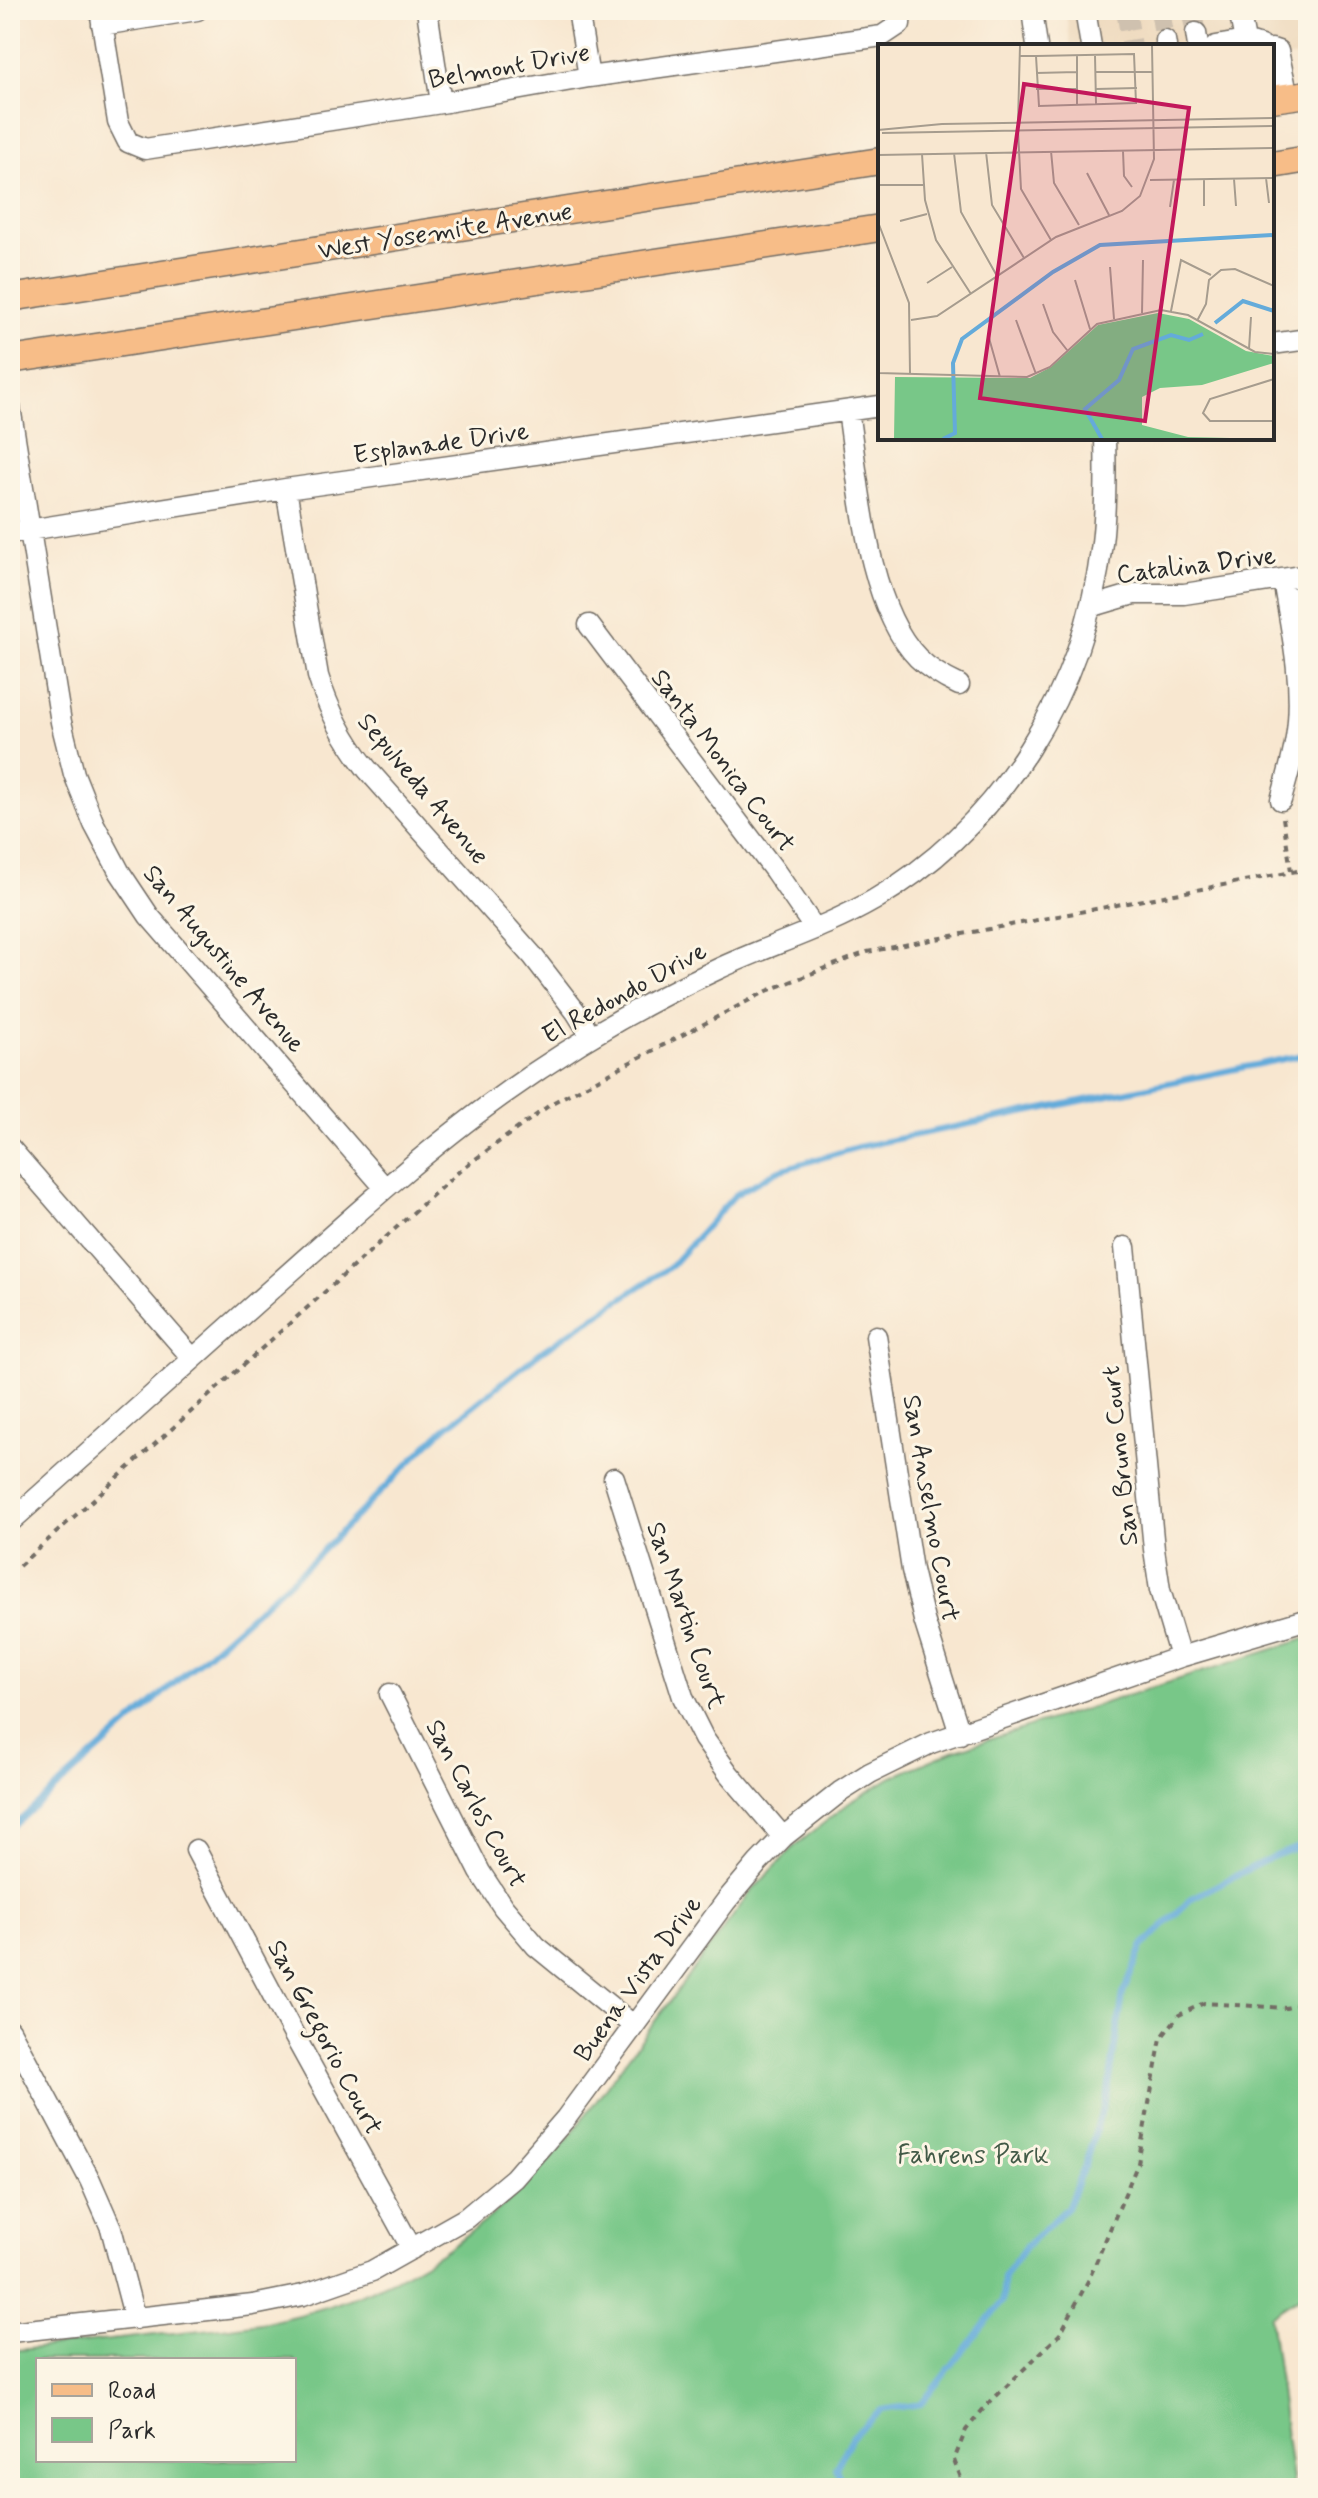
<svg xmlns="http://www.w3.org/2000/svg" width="1318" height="2498" font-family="Mynerve,sans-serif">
<rect width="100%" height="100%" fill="#fcf5e5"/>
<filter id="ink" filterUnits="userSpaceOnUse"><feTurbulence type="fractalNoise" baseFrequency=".0125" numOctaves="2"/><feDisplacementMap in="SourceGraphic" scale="16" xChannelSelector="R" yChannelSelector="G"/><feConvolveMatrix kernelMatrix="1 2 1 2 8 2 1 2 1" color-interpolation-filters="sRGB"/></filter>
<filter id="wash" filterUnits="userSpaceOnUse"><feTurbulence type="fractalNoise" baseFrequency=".006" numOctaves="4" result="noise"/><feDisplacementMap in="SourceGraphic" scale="32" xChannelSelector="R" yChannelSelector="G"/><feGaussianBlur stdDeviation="1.8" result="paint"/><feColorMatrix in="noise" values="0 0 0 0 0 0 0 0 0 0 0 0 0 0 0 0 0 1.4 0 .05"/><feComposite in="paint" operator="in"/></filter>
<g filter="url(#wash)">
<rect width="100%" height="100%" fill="#f8e7d0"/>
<path fill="#edd7ba" d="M1065,10H1256L1270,25L1298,29L1302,56L1272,61V46H1071Z"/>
<path fill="#78c788" stroke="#52795a" stroke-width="2" fill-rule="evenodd" d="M1308,1638V2291L1270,2316L1293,2488H10V2351C64,2345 119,2339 173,2333C209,2329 246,2327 282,2319C397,2293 495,2229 569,2137L750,1893L796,1845L849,1803L892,1777L953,1751ZM38,2360H294V2460H38Z"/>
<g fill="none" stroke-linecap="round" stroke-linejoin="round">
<path stroke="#64abda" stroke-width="6" d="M10,1829L312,1561L438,1434L542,1351L671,1266L735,1195L777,1171L858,1147L1308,1054
M843,2488L836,2468L852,2437L881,2410L921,2404L1002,2302L1004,2277L1025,2247L1067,2208L1084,2167L1108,2092L1123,1994L1142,1947L1192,1898L1270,1858L1308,1843"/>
</g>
</g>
<g filter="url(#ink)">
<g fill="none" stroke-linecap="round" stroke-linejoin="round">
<path stroke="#cfc1af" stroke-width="20" stroke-dasharray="20 10" stroke-linecap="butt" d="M1126,10L1132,46
M1160,10L1165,40
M1191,10L1196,33"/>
<g stroke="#736d65" stroke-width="23">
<path id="minor" d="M100,10L118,122L128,142L145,149L441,103L589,77L882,36L900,24L901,10
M427,10L441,103
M578,10L589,77
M1032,10L1037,46
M1085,10L1091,46
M1239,10L1245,41L1261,46
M102,25L197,10
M1196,33L1198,46
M1165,40L1166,46
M1216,46L1245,41
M1272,49L1278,51L1288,97
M1272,344L1308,339
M10,407L61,722L74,774L94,824L119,871L149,916L385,1188
M848,411C859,482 866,605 918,658C930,670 944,678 959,685
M286,489L318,676C329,712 344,740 367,769L532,955L576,1012L591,1036
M10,533L286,489L880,406
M1090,607L1134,594H1184L1308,575
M589,625L775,871L815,929
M1281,800C1288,774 1296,748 1298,721C1302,674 1290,625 1283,579
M10,1148L193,1359
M1125,1247L1154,1549L1160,1590L1180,1657
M876,1336L912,1570L924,1620L960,1734
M614,1478L683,1697L704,1739L729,1774L783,1837
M10,1522C99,1443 188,1363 277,1284C350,1219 422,1153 501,1096C569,1047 642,1004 718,969C769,945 824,929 874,900C1001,826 1085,689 1102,543C1106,508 1106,473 1105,438
M390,1694L480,1872L503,1907L536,1946L634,2026
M196,1850L294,2035L412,2249
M10,2030L90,2180L111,2228L135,2319
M10,2332L253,2305L303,2295L372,2271L466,2218L514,2178L566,2118L726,1901L758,1863L783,1837L840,1792L870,1773L931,1743L1180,1657L1308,1619"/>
</g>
<g stroke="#736d65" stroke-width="29">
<path id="major" d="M1272,99L1308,94
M1272,165L1308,159
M10,298L880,161
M10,360L880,228"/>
</g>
<path stroke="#736d65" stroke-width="4" stroke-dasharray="6 6" stroke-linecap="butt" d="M1283,818L1291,871
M10,1574L463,1168L554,1102L767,991L867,952L1308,869
M965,2488L954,2460L966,2430L985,2407L1060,2334L1089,2279L1138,2163L1161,2038L1179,2015L1204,2003L1286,2008L1308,2002"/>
<use href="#minor" stroke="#fff" stroke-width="20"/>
<use href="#major" stroke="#f7bd88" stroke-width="26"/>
</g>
</g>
<g text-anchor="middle" stroke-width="6" stroke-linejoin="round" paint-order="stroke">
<g font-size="26" fill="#2b2b2b" stroke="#fcf5e5">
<text transform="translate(509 65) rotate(-10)" y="9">Belmont Drive</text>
<text transform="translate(445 230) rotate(-9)" y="9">West Yosemite Avenue</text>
<text transform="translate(441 442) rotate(-8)" y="9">Esplanade Drive</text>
<text transform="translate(1196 564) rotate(-7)" y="9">Catalina Drive</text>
<text transform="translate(724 760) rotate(53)" y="9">Santa Monica Court</text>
<text transform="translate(424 788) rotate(50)" y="9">Sepulveda Avenue</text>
<text transform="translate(225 958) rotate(50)" y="9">San Augustine Avenue</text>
<text transform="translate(624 992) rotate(-29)" y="9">El Redondo Drive</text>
<text transform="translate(1119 1456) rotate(-96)" y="9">San Bruno Court</text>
<text transform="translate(932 1508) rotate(80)" y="9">San Anselmo Court</text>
<text transform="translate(687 1615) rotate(71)" y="9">San Martin Court</text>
<text transform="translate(477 1803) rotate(62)" y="9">San Carlos Court</text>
<text transform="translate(637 1978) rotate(-54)" y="9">Buena Vista Drive</text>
<text transform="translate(326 2037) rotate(62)" y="9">San Gregorio Court</text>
</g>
<g font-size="26" fill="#425a47" stroke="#fcf5e5">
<text x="973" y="2163">Fahrens Park</text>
</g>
</g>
<g transform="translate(878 44)">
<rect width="396" height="396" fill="#f8e7d0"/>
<path d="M280,269L311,275L368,307L396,312V319L324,341L282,344L264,353V381L310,393L396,395H16L17,333L152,334L173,323L220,281Z" fill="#78c788"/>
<path fill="none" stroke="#64abda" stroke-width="4" d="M337,279L365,257L396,267M65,395L77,389L75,319L84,295L175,228L222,201L396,191M224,395L207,365L241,336L255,305L293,291L311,296L325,290"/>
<path fill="none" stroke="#a69c8e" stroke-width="2" d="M199,11V61M217,11L218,60M142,12H158L256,10L258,59L161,62L158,12M218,28H274M158,29L199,28M158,45H199M218,45L259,44M140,78L142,1M0,86L64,80L396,74M140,87L143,145L173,196M4,89L396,82M173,107L176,139L201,181M245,107L246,132L254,143M108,108L114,161L146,214M76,109L83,168L119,232M44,110L47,156L58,196L93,250M0,111L396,104M209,129L231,171M388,134L391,159M356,135L358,162M272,136L396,134M1,141H45M326,162V135M292,163L296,136M0,172L1,111M22,177L49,170M0,178L31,259L32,330M232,223L236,275M197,236L212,285M49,239L74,223M165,260L175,288L189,306M0,265L1,329M293,267L303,216L333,231M264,269L265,216M33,276L59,272L178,193L244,167L262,152L276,115L274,1M138,276L158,330M319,277L328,260L331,236L343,226L357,225L396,242M111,294L122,333M371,305L373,273M0,329L149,333L172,323L219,280L283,266L310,271L377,308L396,310M396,335L332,355L325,369L332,377H396"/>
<path fill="#c2185b" fill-opacity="0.15" stroke="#c2185b" stroke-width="4" d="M146,40L311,64L267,377L102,354Z"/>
<rect width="396" height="396" fill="none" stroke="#2b2b2b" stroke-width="4"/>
</g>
<rect width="1318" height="2498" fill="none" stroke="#fcf5e5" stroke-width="40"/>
<rect x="36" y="2358" width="260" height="104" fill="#fcf5e5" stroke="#a8a49b" stroke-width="2"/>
<rect x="52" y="2384" width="40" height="12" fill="#f7bd88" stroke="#a8a49b" stroke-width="2"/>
<text x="108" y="2398" font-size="24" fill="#2b2b2b">Road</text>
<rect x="52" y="2418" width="40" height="24" fill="#78c788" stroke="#a8a49b" stroke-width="2"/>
<text x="108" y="2438" font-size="24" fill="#2b2b2b">Park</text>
</svg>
